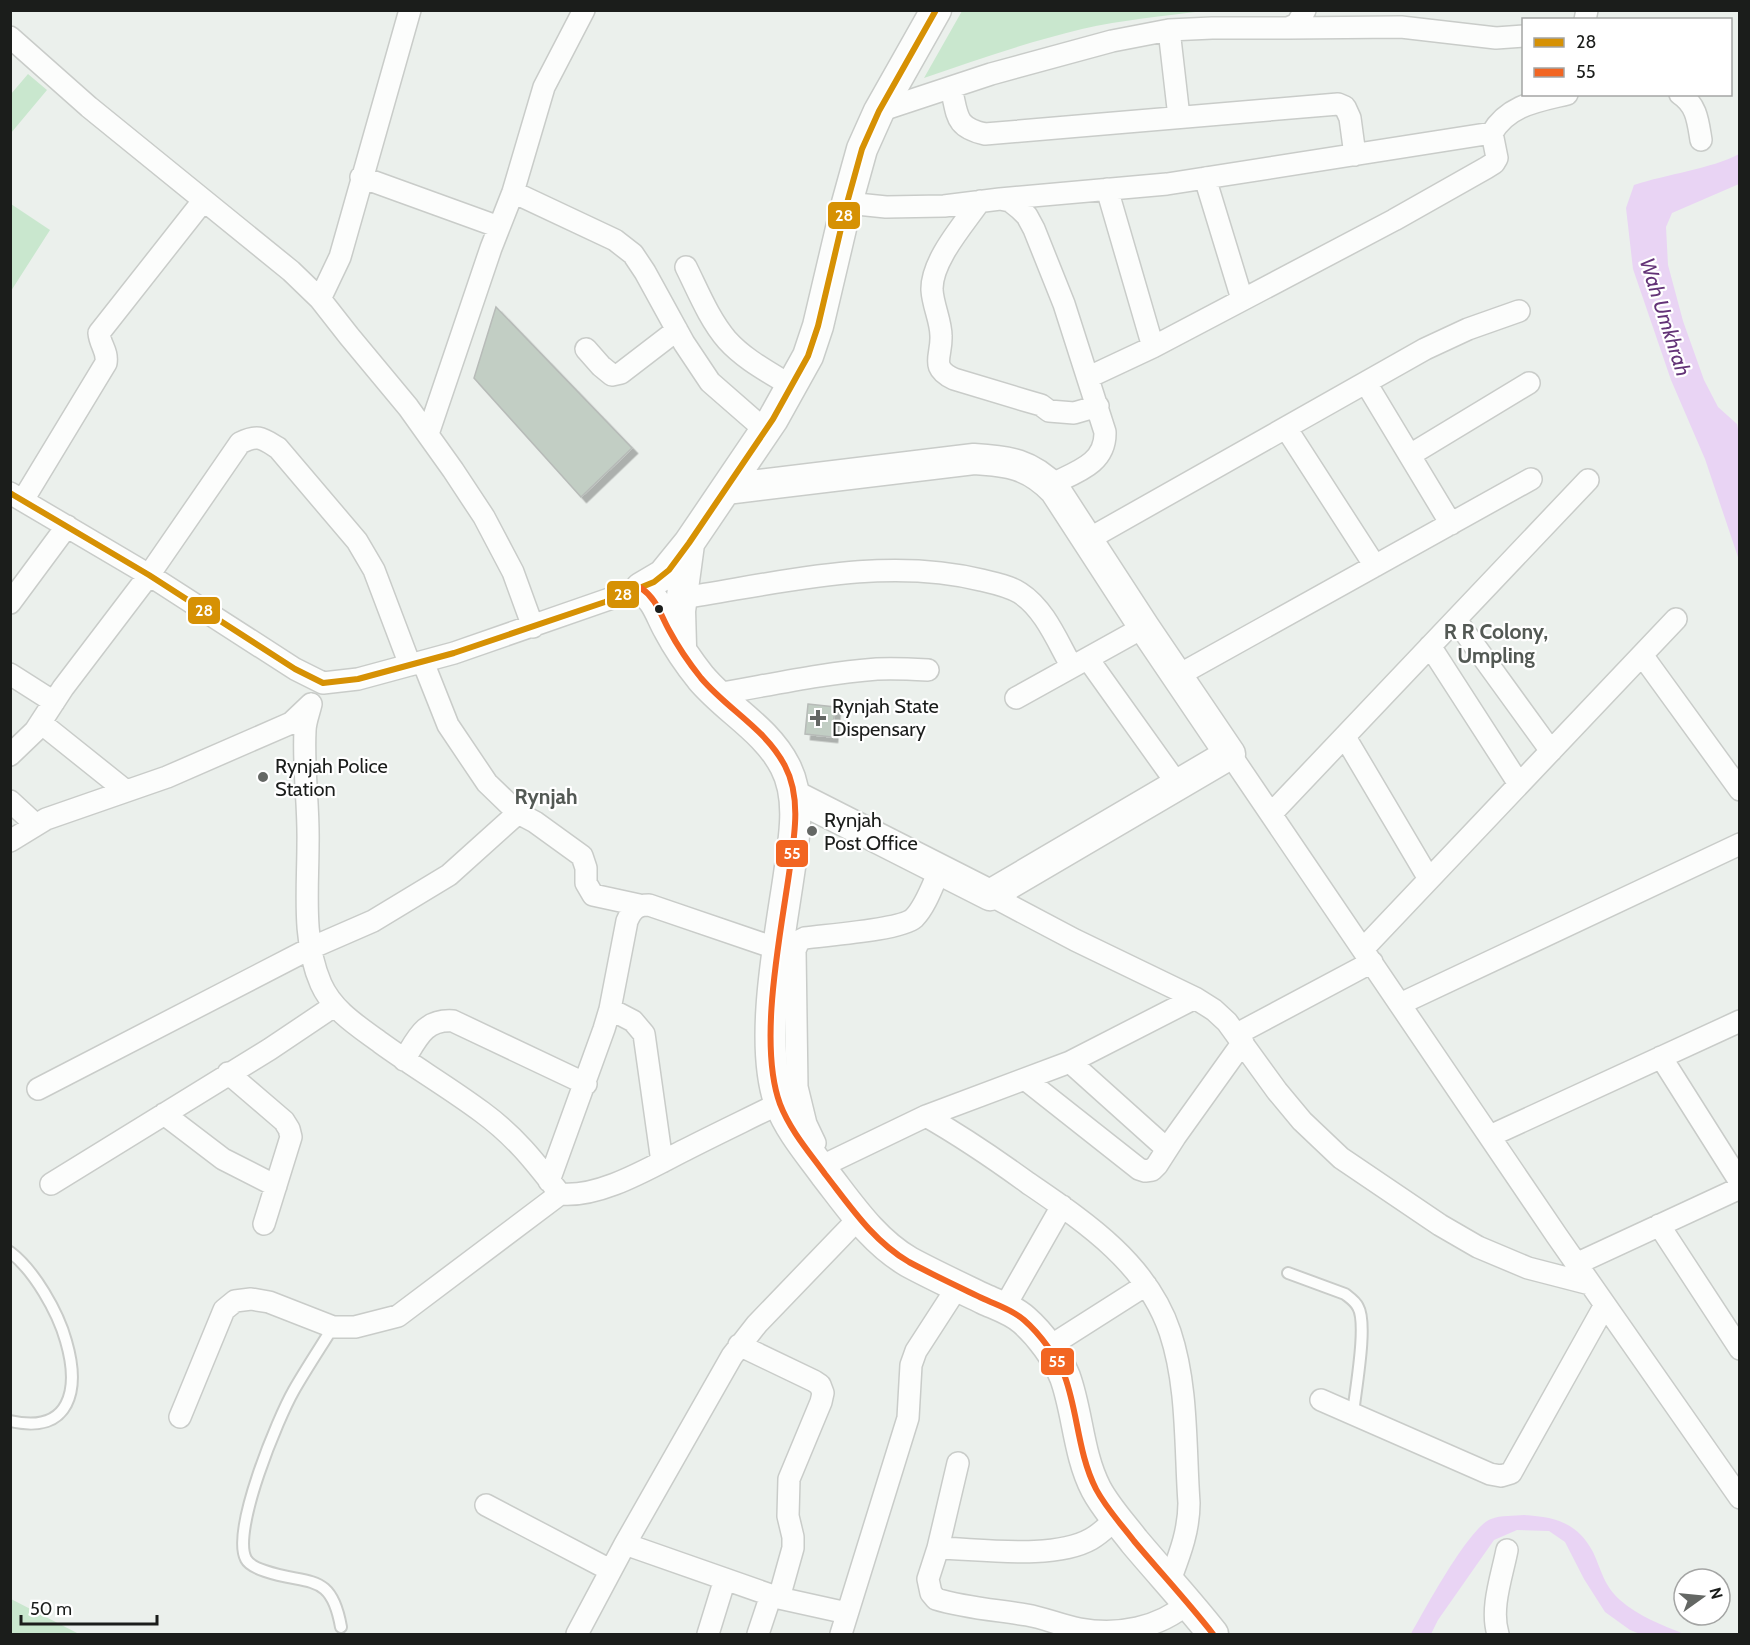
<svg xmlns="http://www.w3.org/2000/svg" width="1750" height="1645" font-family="Cabin,sans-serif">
<defs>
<filter id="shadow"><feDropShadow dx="5.5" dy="5.5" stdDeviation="0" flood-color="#0004"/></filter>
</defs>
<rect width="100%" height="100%" fill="#ebf0ec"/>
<path fill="#c9e7ce" d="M962,11V10L1204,11C1163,16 1122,20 1082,29C1028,42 976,60 924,78Z
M28,74L47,90L11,133V94Z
M11,204L50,230L11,291Z
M10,1599H11L79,1634H11Z"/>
<path fill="#e9d4f4" d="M1739,154V184L1672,213L1666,227L1668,265L1683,321L1704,380L1718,407L1737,424L1739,434V560L1705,459L1671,380L1633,269L1626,208L1634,185C1667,174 1711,169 1739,154Z
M1524,1515C1555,1517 1577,1522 1593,1552C1601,1569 1604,1586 1620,1600C1638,1616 1662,1625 1684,1634H1640L1630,1630L1605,1612L1584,1579L1565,1542L1549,1531L1517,1530L1494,1540L1438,1620L1431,1634H1411C1424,1611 1469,1527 1491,1519C1501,1515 1514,1516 1524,1515Z"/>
<path fill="#c2cec4" stroke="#b7bbb8" stroke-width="1.5" filter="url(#shadow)" d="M496,307L632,448L581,497L474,378Z
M808,704L835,707L832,737L805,734Z"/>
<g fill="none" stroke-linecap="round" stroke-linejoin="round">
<g stroke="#c9ccc9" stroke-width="14">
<path id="lane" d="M10,1252C34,1270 58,1312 66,1341C80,1389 71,1435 10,1421
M1288,1273L1345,1294C1350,1298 1355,1301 1358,1307C1368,1324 1355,1392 1353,1414
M333,1327C320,1348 306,1369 294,1390C278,1418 231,1531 246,1559C249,1565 259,1569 265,1571C309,1586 331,1571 341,1627"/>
</g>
<g stroke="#c9ccc9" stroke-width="24">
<path id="street" d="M1585,20L1587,10
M1288,28L1401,27L1496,38L1524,36
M1169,30L1179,117
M10,37L89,107L291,271L320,299L349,336L408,407L453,470L484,517L513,572L533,627
M951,88C958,115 954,127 985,134L1338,104L1345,107L1350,118L1355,155
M1680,94C1697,105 1698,122 1701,140
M879,111L991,74L1112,41L1169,30L1212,28H1288L1297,24L1305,10
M361,177L499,227
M1205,178L1242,299
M1107,189L1153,347
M513,192L615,240L633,254L645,272L684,343L710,382L765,430
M1000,199L1167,184L1492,133
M980,201C964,224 931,261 932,290C933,306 941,321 941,336C942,357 929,367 954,379L1027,401L1041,405L1049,411L1074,413L1098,406
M847,203L886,207L944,206L1000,199L1010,201L1020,209L1027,216L1034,229L1064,304L1105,432C1106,464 1076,472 1050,485
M686,267C698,291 709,319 727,340C745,360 769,372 791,386
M320,299L340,257L410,10
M586,349L601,366L612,375L621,373L677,330
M1089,377L1153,347L1394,220L1486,168L1494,163L1497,158L1492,133C1508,105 1538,101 1567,94
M1366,383L1451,524
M1286,428L1375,566
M428,434L491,248L513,192L544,87L584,10
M1410,455L1529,383
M10,493L149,575L295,669L323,683L358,679L454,653L641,588
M23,500L106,363C108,351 100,345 99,333L203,201
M1087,540L1425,349L1468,329L1519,311
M682,598C780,583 883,556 981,580C994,583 1009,586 1020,593C1045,609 1058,643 1072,667
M10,603L67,526
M1456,620L1551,751
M1430,646L1519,784
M1642,655L1740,790
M1088,659L1178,785
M423,662L448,725L487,783L518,813L535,822L582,856L586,868V883L593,895L639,905
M10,674L54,702
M1177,676L1531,479
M717,694C770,685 823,673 877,669C894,668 911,669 928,670
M1016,698L1144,627
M311,704C309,713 305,722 305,731C303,769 309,807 308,844C308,889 302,941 321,984C333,1011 358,1026 381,1043C414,1067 450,1088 482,1112C516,1137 535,1162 560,1194C600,1198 649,1168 685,1150C716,1134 748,1119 780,1103
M41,723L126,791
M1345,737L1429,879
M1230,754L1557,1236L1740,1498
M10,755L35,731L63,688L149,575L240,443C258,434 262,438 278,448L357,541L374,570L410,665
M10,801L36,825
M1271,814L1588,480
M10,841L46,819L167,777L291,723L311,704
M990,895L1075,940L1195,998L1214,1010L1227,1022L1277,1091L1302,1121L1341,1158L1440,1225L1478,1247L1528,1268L1590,1284
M1363,949L1676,619
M1400,1004L1740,844
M610,1009L633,1021L644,1034L662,1162
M1237,1034L1372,962
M1661,1057L1740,1182
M404,1060C417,1039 424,1019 453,1021L586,1084
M1070,1062L1167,1149
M228,1073L284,1121L289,1129L291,1137L264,1224
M1025,1079L1139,1169L1145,1171L1152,1170L1157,1165L1175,1137L1243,1042
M38,1089L311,948L373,921L449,875L518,813
M164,1114L223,1159L276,1186
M926,1116C961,1136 995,1159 1028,1183C1085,1222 1147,1263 1170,1332C1188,1386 1185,1447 1189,1503C1189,1532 1179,1556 1169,1583
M1490,1136L1740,1021
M815,1143L806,1124L797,1087L795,950L799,941L805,938C826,935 901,930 914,918C926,906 933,884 940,869
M820,1167L926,1116L1070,1062L1195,998
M549,1181L604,1029L610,1009L627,921C632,909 637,905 649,905L778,949
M51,1184L270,1049L334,1006
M1659,1225L1740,1349
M1576,1264L1740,1188
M1004,1308L1062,1206
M739,1345L814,1381L820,1385L823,1393L821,1402L789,1479L788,1516L793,1537V1548L779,1598
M1047,1348L1146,1285
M1321,1400L1490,1474L1501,1476L1511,1473L1605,1305
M180,1417L224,1310L235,1301L251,1299L269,1302L333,1327H355L398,1316L560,1194
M958,1463L938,1548L928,1579L931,1593L936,1599C965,1608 997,1610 1027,1615C1045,1618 1062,1626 1080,1629C1118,1636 1159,1628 1188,1603
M486,1505L610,1570
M625,1544L779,1598L847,1613
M938,1548C981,1549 1054,1560 1091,1539C1100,1534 1108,1526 1116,1519
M577,1634L625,1544L732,1356L757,1324L859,1218
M708,1634L725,1579
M758,1634L771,1595
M841,1634L908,1418L911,1365L916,1351L958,1286
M1498,1634C1490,1608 1502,1576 1507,1550"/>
</g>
<g stroke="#c9ccc9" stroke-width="33">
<path id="secondary" d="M726,489L974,459C1009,461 1030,464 1055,490L1144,627L1230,754L990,895L795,796
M641,588C657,599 660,614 669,630C678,647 689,663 701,678C728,710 766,729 785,766C802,798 794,839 789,874C780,937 758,1044 780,1104C790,1130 809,1152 825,1174C850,1206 873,1241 909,1262C933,1275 959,1287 984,1299C997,1305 1013,1310 1024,1320C1040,1334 1057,1357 1065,1377C1078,1413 1078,1454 1096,1489C1106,1508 1121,1524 1134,1541C1160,1572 1188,1602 1213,1634
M641,588L663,575L689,543L773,419L808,356L818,326L847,203L862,149L879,111L936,10
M681,646L680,611L689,544"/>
</g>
<use href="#lane" stroke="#fcfdfc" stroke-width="10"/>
<use href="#street" stroke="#fcfdfc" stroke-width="21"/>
<use href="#secondary" stroke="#fcfdfc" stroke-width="30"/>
<g stroke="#fff" stroke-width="10">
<path id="bus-1" d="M10,493L149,575L295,669L323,683L358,679L454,653L605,602L654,582L669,570L689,543L773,419L808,356L818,326L847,203L862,149L879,111L936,10"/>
</g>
<g stroke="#fff" stroke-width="10">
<path id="bus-2" d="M641,588C657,599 660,614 669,630C678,647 689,663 701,678C728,710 766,729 785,766C802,798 794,839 789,874C780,937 758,1044 780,1104C790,1130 809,1152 825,1174C850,1206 873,1241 909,1262C933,1275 959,1287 984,1299C997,1305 1013,1310 1024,1320C1040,1334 1057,1357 1065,1377C1078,1413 1078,1454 1096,1489C1106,1508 1121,1524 1134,1541C1160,1572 1188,1602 1213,1634"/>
</g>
<use href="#bus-1" stroke="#d69104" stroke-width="6"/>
<use href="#bus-2" stroke="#f26522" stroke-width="6"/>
</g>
<circle fill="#1b1d1b" stroke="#fff" stroke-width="2" cx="659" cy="609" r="5"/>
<g fill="#646764" stroke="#fff" stroke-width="2">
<path d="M815 709h6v6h6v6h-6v6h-6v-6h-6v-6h6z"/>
<circle cx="263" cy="777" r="6"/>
<circle cx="812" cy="831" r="6"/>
</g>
<g text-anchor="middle" stroke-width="4.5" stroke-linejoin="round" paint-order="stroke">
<g font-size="20" fill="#1b1d1b" stroke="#fff" text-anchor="start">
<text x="832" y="713">Rynjah State<tspan x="832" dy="23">Dispensary</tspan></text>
<text x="275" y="773">Rynjah Police<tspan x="275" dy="23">Station</tspan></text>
<text x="824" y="827">Rynjah<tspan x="824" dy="23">Post Office</tspan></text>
</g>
<g font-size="21" font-style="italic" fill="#633377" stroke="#fff">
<text transform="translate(1665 317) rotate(72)" y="7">Wah Umkhrah</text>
</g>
<g font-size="21" font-weight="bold" fill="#535954" stroke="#fff">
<text x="1496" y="639">R R Colony,<tspan x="1496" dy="24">Umpling</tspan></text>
<text x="546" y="804">Rynjah</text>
</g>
</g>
<g stroke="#fff" stroke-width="2">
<rect x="827" y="201" width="34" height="29" rx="6" fill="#d69104"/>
<rect x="606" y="580" width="34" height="29" rx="6" fill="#d69104"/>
<rect x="187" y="596" width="34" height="29" rx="6" fill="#d69104"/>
<rect x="775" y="839" width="34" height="29" rx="6" fill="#f26522"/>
<rect x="1040" y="1347" width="35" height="29" rx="6" fill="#f26522"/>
</g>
<g font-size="16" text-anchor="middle" font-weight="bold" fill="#fff">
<text x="844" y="221">28</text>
<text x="623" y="600">28</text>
<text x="204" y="616">28</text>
<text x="792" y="859">55</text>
<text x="1057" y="1367">55</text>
</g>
<rect width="1750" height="1645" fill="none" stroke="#1b1d1b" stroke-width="24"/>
<rect x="1522" y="18" width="210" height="78" fill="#ffffff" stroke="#a4a5a4" stroke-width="1.5"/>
<rect x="1534" y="38" width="30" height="9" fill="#d69104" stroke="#a4a5a4" stroke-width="1.5"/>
<text x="1576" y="48" font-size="18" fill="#1b1d1b">28</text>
<rect x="1534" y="68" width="30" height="9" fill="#f26522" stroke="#a4a5a4" stroke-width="1.5"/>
<text x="1576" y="78" font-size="18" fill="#1b1d1b">55</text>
<g transform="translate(1702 1597) rotate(75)"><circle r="28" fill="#ffffff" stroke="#a4a5a4" stroke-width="1.5"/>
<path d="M0-4.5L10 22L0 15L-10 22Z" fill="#646764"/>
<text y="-9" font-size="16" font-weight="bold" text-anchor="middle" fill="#1b1d1b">N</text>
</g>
<path d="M21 1615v9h136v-9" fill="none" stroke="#1b1d1b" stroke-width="3"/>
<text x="30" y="1615" font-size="18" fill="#1b1d1b" stroke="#ffffff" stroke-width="4.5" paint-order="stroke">50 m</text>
</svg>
